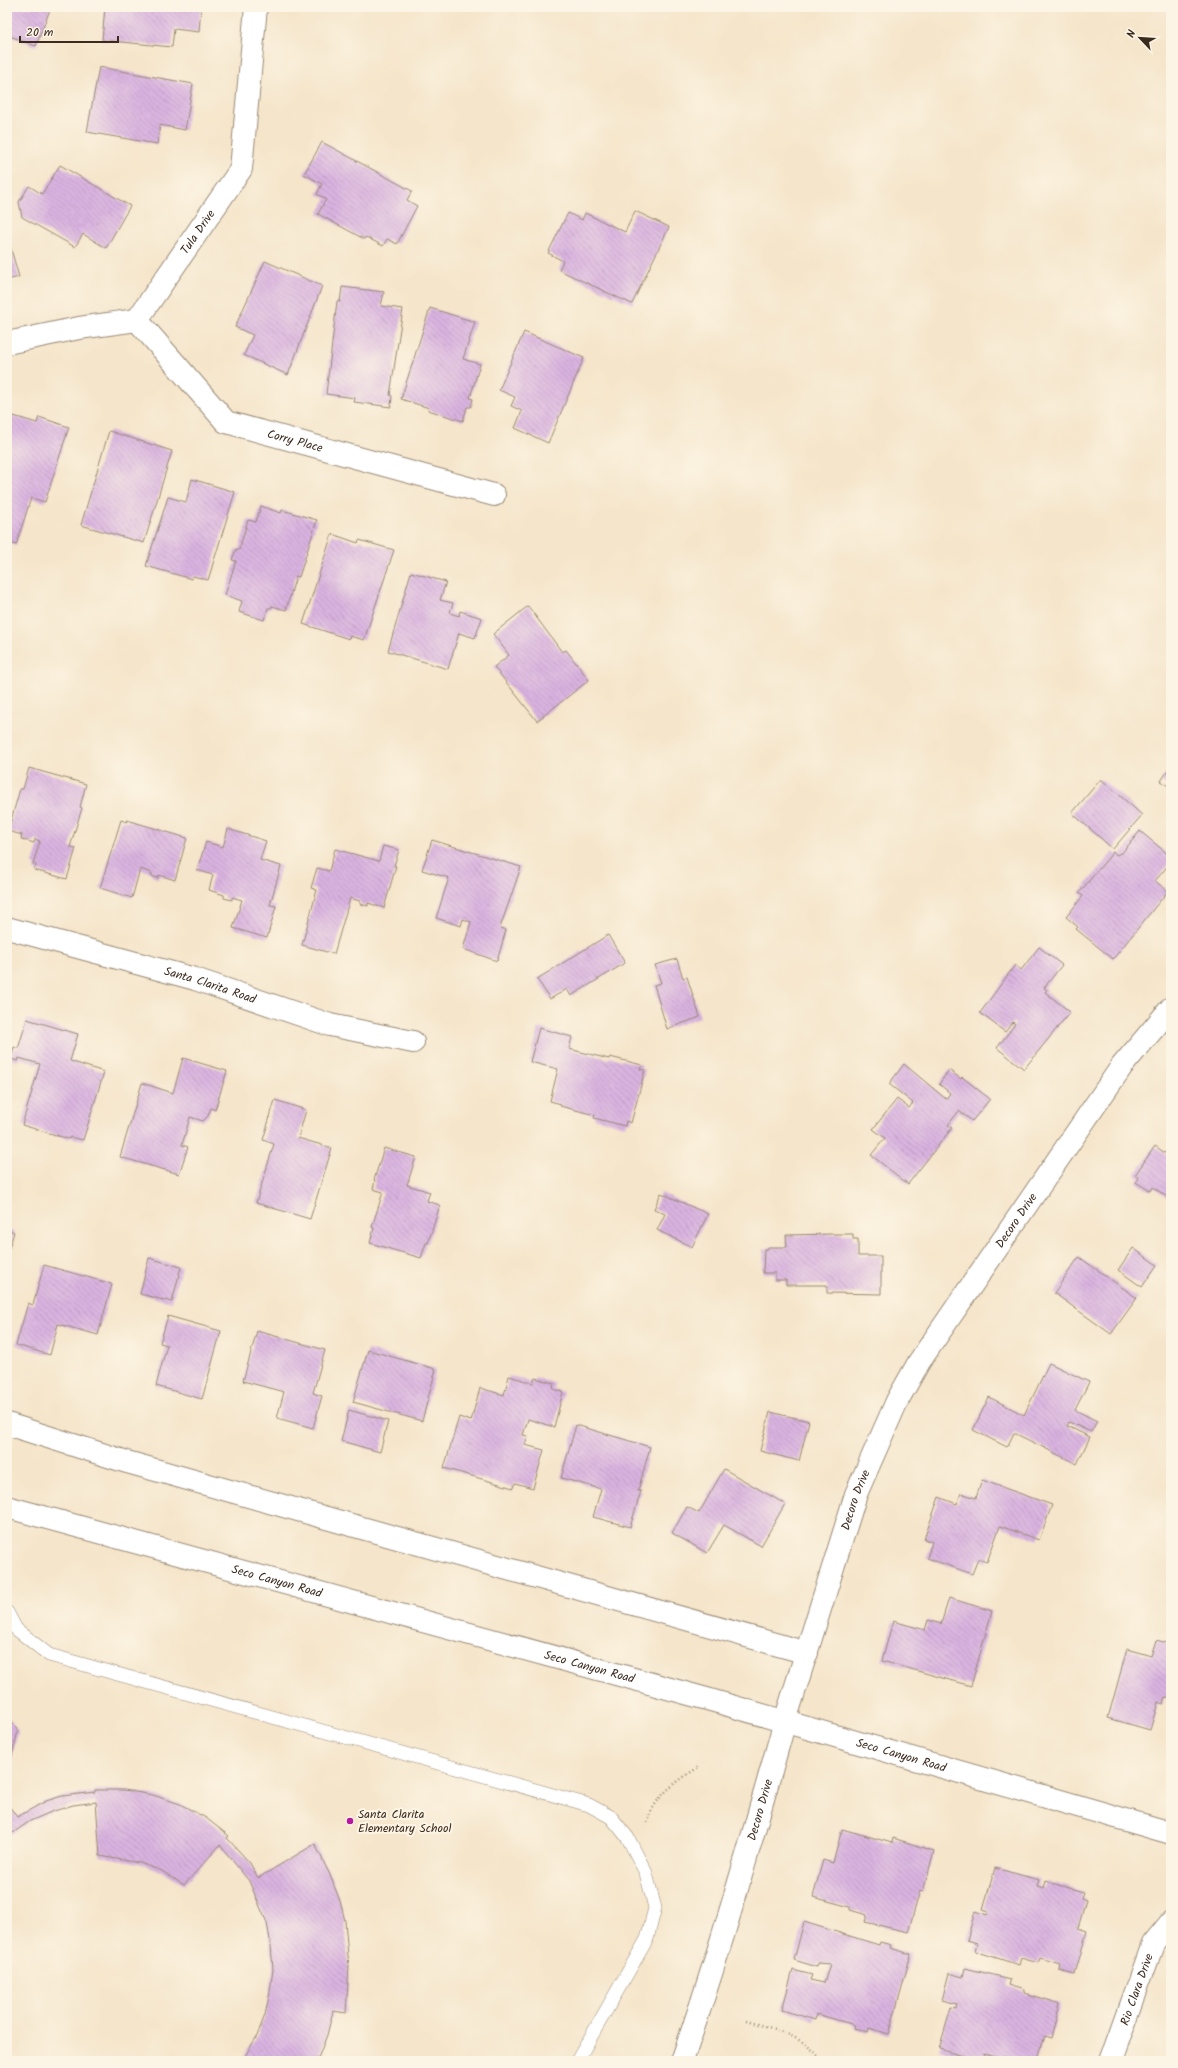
<svg xmlns="http://www.w3.org/2000/svg" width="1178" height="2068" font-family="Kalam,sans-serif">
<defs>
<pattern id="building-back-hatch" width="6" height="6" patternUnits="userSpaceOnUse"><rect width="6" height="6" fill="#dab4e1"/><path d="M-1 5l2 2M0 0l6 6M5-1l2 2" fill="none" stroke="#b293b6"/></pattern>
</defs>
<rect width="100%" height="100%" fill="#fcf5e5"/>
<filter id="ink" filterUnits="userSpaceOnUse"><feTurbulence type="fractalNoise" baseFrequency=".025" numOctaves="2"/><feDisplacementMap in="SourceGraphic" scale="8" xChannelSelector="R" yChannelSelector="G"/><feConvolveMatrix kernelMatrix="1 2 1 2 8 2 1 2 1" color-interpolation-filters="sRGB"/></filter>
<filter id="wash" filterUnits="userSpaceOnUse"><feTurbulence type="fractalNoise" baseFrequency=".012" numOctaves="4" result="noise"/><feDisplacementMap in="SourceGraphic" scale="16" xChannelSelector="R" yChannelSelector="G"/><feGaussianBlur stdDeviation="0.9" result="paint"/><feColorMatrix in="noise" values="0 0 0 0 0 0 0 0 0 0 0 0 0 0 0 0 0 1.4 0 .05"/><feComposite in="paint" operator="in"/></filter>
<g filter="url(#wash)">
<rect width="100%" height="100%" fill="#f5e5ca"/>
<g id="blocks">
<path fill="url(#building-back-hatch)" d="M7,7H51L36,46L7,35Z
M105,7H201L199,32L174,29L172,47L102,40Z
M99,67L193,84L185,130L160,125L157,144L87,132Z
M322,142L412,191L407,200L417,206L397,244L387,239L383,246L366,237L364,239L318,214L326,199L317,194L322,184L304,174Z
M60,165L130,206L106,248L83,234L75,247L22,217L19,202L29,186L42,194Z
M635,211L669,227L632,304L559,270L563,261L548,253L568,213L582,220L585,213L625,232Z
M7,235L19,277L7,280Z
M265,261L322,286L288,375L244,355L253,335L235,327Z
M342,287L384,292L381,306L403,309L390,395L392,396L391,407L354,402L355,398L326,394L337,301L340,302Z
M430,308L475,322L463,359L480,364L470,398L473,399L471,407H467L463,421L428,410L429,408L401,399Z
M524,332L584,358L548,443L515,428L522,411L511,406L515,397L499,390Z
M7,414L37,423L39,417L69,427L45,502L31,498L16,545L7,542Z
M109,431L172,451L144,543L81,525Z
M192,479L235,492L208,580L193,576L192,579L146,566L168,497L186,502Z
M261,506L281,513L282,510L317,520L299,577L296,576L286,610L272,606L271,608H268L264,620L239,612L242,601L225,595L236,561L232,560L236,549L239,550L248,520L256,522Z
M332,534L358,543L359,540L394,550L364,640L350,636L349,639L303,624Z
M411,572L446,582L440,600L453,603L450,613L459,616L460,611L482,618L475,638L459,633L448,669L388,651Z
M528,606L562,652L566,650L589,680L537,721L494,667L509,655L493,634Z
M1171,766V788L1161,781Z
M29,768L86,784L80,807L82,808L70,847L76,848L67,879L34,870L36,865L33,864L40,841L35,839L34,843L21,839L22,835L8,831L20,789H23Z
M1101,779L1142,815L1113,849L1072,813Z
M121,820L127,822V820L187,838L175,880L159,875L158,878L151,876L152,873L140,869L132,898L100,888Z
M228,829L266,841L260,860L281,866L270,905L276,906L267,938L233,928L242,900L232,897V900L224,898V895L209,890L213,875L197,870L206,842L223,847Z
M1140,831L1171,857V862L1155,881L1168,891L1113,959L1076,929L1078,927L1066,917L1083,896L1079,893L1113,852L1117,855L1120,853L1121,854Z
M432,840L521,867L500,928L506,930L497,961L463,949L471,922L463,919L461,926L436,918L449,878L422,870Z
M383,846L399,850L394,866H396L384,908L368,903V906L360,904V901L350,898L334,954L302,945L317,890L311,888L317,868L329,871L335,849L379,861Z
M608,935L625,963L571,996L567,989L550,999L537,979Z
M1039,947L1062,965L1044,988L1047,990L1045,992L1070,1012L1024,1069L997,1048L1015,1024L1013,1022L1005,1032L980,1013L1015,965L1021,970Z
M677,959L683,978L687,977L700,1017L667,1029L654,985L661,983L655,965Z
M27,1019L78,1034L70,1061L104,1072L83,1140L70,1137L69,1139L22,1125L40,1064L19,1058L18,1061L11,1059L14,1047L18,1049Z
M539,1028L572,1037L569,1049L609,1059L610,1057L642,1065L640,1069L645,1070L631,1123L626,1121L625,1126L594,1118L595,1115L560,1106L561,1104L550,1101L558,1069L530,1062Z
M183,1058L227,1071L215,1110L211,1108L208,1116L203,1121L190,1117L182,1145L188,1147L179,1174L120,1157L142,1083L173,1093Z
M904,1064L946,1099L950,1093L939,1084L949,1070L961,1079L962,1077L990,1099L972,1121L959,1111L948,1125L952,1128L908,1184L871,1155L885,1138L873,1129L897,1099L909,1108L913,1103L889,1084Z
M275,1100L306,1110L298,1138L332,1148L310,1219L256,1203L274,1144L263,1140Z
M1155,1146L1171,1157V1200L1153,1187L1150,1191L1136,1182L1139,1178L1135,1175Z
M384,1148L416,1157L407,1185L430,1192L427,1201L440,1205L428,1243H426L421,1258L370,1243L374,1228L372,1227L383,1192L373,1189L375,1181L374,1180Z
M661,1193L708,1214L692,1247L657,1230L665,1214L654,1209Z
M7,1229L14,1232L7,1255Z
M833,1234H853V1239H858V1256H881V1294L827,1293V1285H786V1280H775V1273H763L764,1249H768V1247H787L786,1235Z
M1133,1248L1157,1265L1142,1287L1118,1270Z
M1079,1257L1137,1298L1111,1334L1054,1293Z
M149,1258L181,1267L172,1302L140,1294Z
M44,1265L112,1284L98,1335L58,1324L50,1355L16,1345L28,1303L33,1305Z
M168,1316L221,1331L202,1399L156,1386L167,1345L160,1343Z
M257,1331L325,1350L313,1393L322,1396L313,1428L277,1418L284,1392L243,1381Z
M368,1350L436,1369L422,1421L353,1402Z
M1049,1363L1089,1382L1075,1410L1097,1421L1091,1432L1069,1422L1067,1426L1090,1437L1077,1464L1014,1433L1007,1447L973,1430L989,1397L1024,1415Z
M509,1376L533,1383L535,1378L554,1383L553,1389L563,1392L554,1427L528,1419L523,1435L528,1436L525,1445L544,1450L533,1488L515,1483L513,1488L444,1468L459,1417L471,1421L480,1388L504,1395Z
M349,1410L388,1421L380,1452L341,1441Z
M770,1412L809,1421L799,1461L760,1451Z
M576,1425L650,1447L638,1491H641L630,1527L593,1517L601,1489L561,1478Z
M724,1469L785,1504L761,1546L724,1525L707,1553L672,1533L687,1507L699,1513Z
M982,1480L1052,1505L1039,1540L1000,1526L987,1562L978,1559L972,1574L927,1558L932,1542L924,1539L939,1497L957,1504L961,1493L976,1498Z
M949,1598L992,1611L971,1686L882,1661L893,1621L925,1630L928,1620L941,1624Z
M1156,1640L1171,1644L1168,1661H1171V1699L1165,1697L1163,1705L1158,1703L1150,1730L1108,1718L1127,1649L1151,1656Z
M7,1715L18,1731L7,1777Z
M95,1790H124L153,1795L180,1804L206,1818L229,1836L227,1838L250,1863L258,1878L315,1844L330,1875L340,1901L345,1921L349,1967L346,2013L333,2011L327,2035L317,2061H242L257,2036L265,2015L270,1992L273,1969L271,1946L267,1923L249,1881L220,1845L184,1885L162,1871L140,1863L100,1856L96,1802L73,1805L51,1812L30,1821L7,1837V1803L17,1817L46,1801L62,1796L95,1792Z
M842,1829L892,1843L893,1838L934,1851L923,1892L920,1891L908,1932L865,1922L867,1915L850,1910V1907L813,1897L823,1860L833,1863Z
M995,1868L1039,1880L1037,1886L1044,1888L1046,1881L1083,1892L1081,1898L1086,1900L1078,1928L1087,1931L1075,1974L1059,1970L1060,1964L1040,1958L1038,1963L1021,1958L1019,1965L975,1951L977,1943L967,1940L975,1911L987,1915L988,1911L983,1909Z
M804,1922L879,1945L880,1942L891,1945L890,1948L911,1954L889,2034L869,2028L868,2032L854,2028L855,2025L816,2014L815,2020L782,2010L793,1970L812,1975L810,1980L824,1983L830,1964L818,1963L817,1967L794,1960Z
M965,1968L1010,1979L1008,1985L1024,1990V1993L1060,2004L1051,2038L1044,2036L1036,2061H1005L1006,2056H1002L1001,2059L984,2054L983,2061H979L939,2049L951,2008L956,2009L957,2004L942,2000L949,1973L963,1977Z"/>
</g>
</g>
<g filter="url(#ink)">
<use href="#blocks" fill-opacity="0" stroke="#988874" stroke-width="1"/>
<g fill="none" stroke-linecap="round" stroke-linejoin="round">
<g stroke="#988874" stroke-width="14">
<path id="lane" d="M7,1612L16,1629L49,1655L589,1805L611,1817L628,1838L646,1873L655,1908L647,1939L577,2061"/>
</g>
<g stroke="#988874" stroke-width="24">
<g id="street">
<path id="s1" d="M137,320L226,422L494,495"/>
<path id="s2" d="M7,343L79,328L137,320L241,169L256,7"/>
<path id="s3" d="M7,928L195,979L330,1025L413,1042"/>
<path d="M7,1424L127,1462L807,1653"/>
<path id="s4" d="M785,1721L856,1494L897,1401L919,1362L1122,1066L1171,1008"/>
<path id="s5" d="M1111,2061L1153,1944L1171,1922"/>
</g>
</g>
<g stroke="#988874" stroke-width="24">
<g id="secondary">
<path id="s6" d="M7,1507L707,1699L1171,1833"/>
<path id="s7" d="M682,2061C721,1949 753,1835 785,1721"/>
</g>
</g>
<path stroke="#988874" stroke-width="2.5" stroke-dasharray="1 3" stroke-linecap="butt" d="M647,1823C654,1795 678,1781 700,1766
M746,2021C774,2028 804,2036 822,2061"/>
<use href="#lane" stroke="#fff" stroke-width="13"/>
<use href="#street" stroke="#fff" stroke-width="22"/>
<use href="#secondary" stroke="#fff" stroke-width="22"/>
</g>
</g>
<circle fill="#b5179e" stroke="#fcf5e5" stroke-width="1.5" cx="350" cy="1821" r="4"/>
<g text-anchor="middle" stroke-width="4" stroke-linejoin="round" paint-order="stroke">
<g font-size="12" fill="#3b2a1e" stroke="#fcf5e5">
<text dy="4" stroke="none"><textPath href="#s2" startOffset="239">Tula Drive</textPath></text>
<text dy="4" stroke="none"><textPath href="#s1" startOffset="207">Corry Place</textPath></text>
<text dy="4" stroke="none"><textPath href="#s3" startOffset="211">Santa Clarita Road</textPath></text>
<text dy="4" stroke="none"><textPath href="#s4" startOffset="556">Decoro Drive</textPath></text>
<text dy="4" stroke="none"><textPath href="#s4" startOffset="232">Decoro Drive</textPath></text>
<text dy="4" stroke="none"><textPath href="#s6" startOffset="280">Seco Canyon Road</textPath></text>
<text dy="4" stroke="none"><textPath href="#s6" startOffset="604">Seco Canyon Road</textPath></text>
<text dy="4" stroke="none"><textPath href="#s6" startOffset="928">Seco Canyon Road</textPath></text>
<text dy="4" stroke="none"><textPath href="#s7" startOffset="263">Decoro Drive</textPath></text>
<text dy="4" stroke="none"><textPath href="#s5" startOffset="76">Rio Clara Drive</textPath></text>
</g>
<g font-size="12" fill="#3b2a1e" stroke="#fcf5e5" text-anchor="start">
<text x="358" y="1818">Santa Clarita<tspan x="358" dy="14">Elementary School</tspan></text>
</g>
</g>
<rect width="1178" height="2068" fill="none" stroke="#fcf5e5" stroke-width="24"/>
<g transform="translate(1140 38) rotate(295)" stroke="#fcf5e5" stroke-width="3" paint-order="stroke">
<path d="M0-3L7 15L0 10L-7 15Z" fill="#3b2a1e"/>
<text y="-6" font-size="11" font-weight="bold" text-anchor="middle" fill="#3b2a1e">N</text>
</g>
<path d="M20 36v6h98v-6" fill="none" stroke="#3b2a1e" stroke-width="2"/>
<text x="26" y="36" font-size="12" fill="#3b2a1e" stroke="#fcf5e5" stroke-width="3" paint-order="stroke">20 m</text>
</svg>
